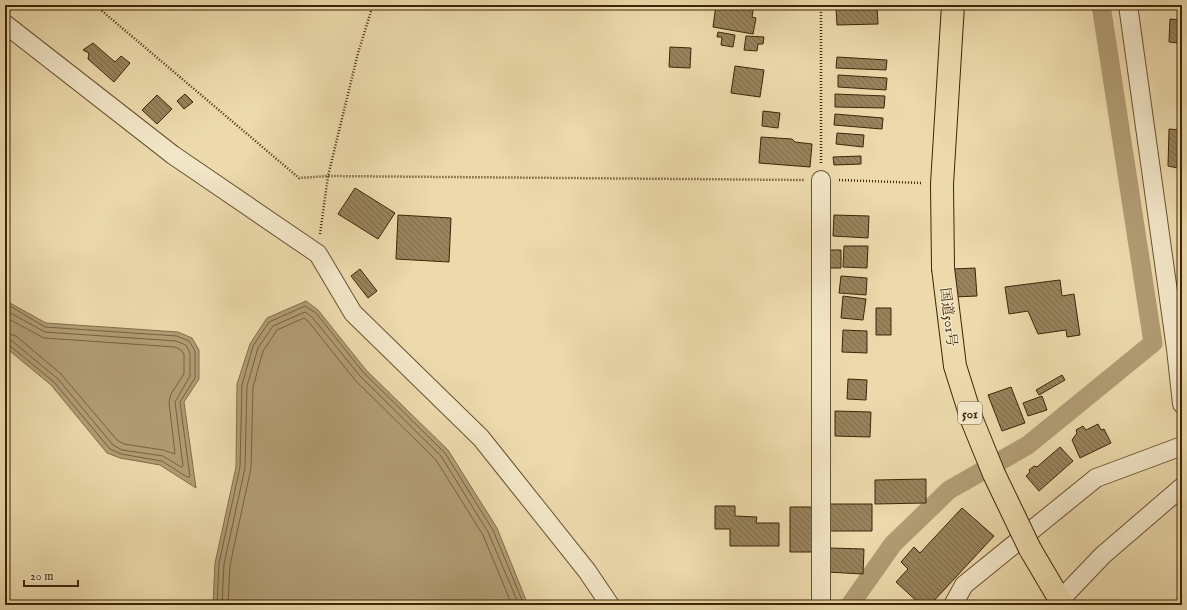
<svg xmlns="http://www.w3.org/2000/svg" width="1187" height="610" font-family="'IM FELL English','Noto Serif JP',serif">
<defs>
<pattern id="building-back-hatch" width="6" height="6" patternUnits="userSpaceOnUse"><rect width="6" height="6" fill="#98835c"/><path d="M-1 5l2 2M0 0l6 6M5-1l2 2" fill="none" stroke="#7d6b4a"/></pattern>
</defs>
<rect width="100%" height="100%" fill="#ecdaac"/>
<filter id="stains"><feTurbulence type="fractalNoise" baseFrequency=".005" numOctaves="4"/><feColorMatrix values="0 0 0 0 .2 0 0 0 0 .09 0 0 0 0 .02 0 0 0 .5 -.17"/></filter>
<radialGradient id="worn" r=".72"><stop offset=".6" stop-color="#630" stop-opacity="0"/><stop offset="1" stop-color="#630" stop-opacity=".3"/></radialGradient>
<path fill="#b19c74" stroke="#836c48" d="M5,297L10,303L46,323L178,332L192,338L199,350V379L184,402L196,488L160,465L120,458L107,453L51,385L5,347Z
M306,301L318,310L366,370L448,450L497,528L528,605H213L215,563L236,467L237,384L250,344L267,318Z"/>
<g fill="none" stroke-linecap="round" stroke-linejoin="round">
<path stroke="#78603d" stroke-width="1" d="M5,303L45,327L177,336L189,341L195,351V378L180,402L190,477H187L162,461L121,454L110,449L54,382L9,345L5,344
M5,310L45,332L176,341L186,345L190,353V376L175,402L183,466L181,467L163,456L122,450L113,445L58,379L12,341L5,339
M5,317L44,338L175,347L181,350L184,354V374L171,394L169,402L175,454L163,450L124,444L117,440L61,374L16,336L5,333
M217,605L219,563L240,467L242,385L253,346L269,322L305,306L316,313L363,372L445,453L493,530L524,605
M222,605L224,564L245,468L247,386L258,348L273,326L305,312L312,317L360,376L441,456L488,532L519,605
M228,605L230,565L251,468L253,387L263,351L277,330L304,318L308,321L355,380L436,460L483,535L512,605"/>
<path stroke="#b19c74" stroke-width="19" d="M850,605L893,544L949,490L1028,445L1153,343L1101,5"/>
</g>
<path fill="url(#building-back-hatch)" stroke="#3e2506" d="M716,5H754L752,17L756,18L753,34L713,27Z
M877,7L878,24L837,25L836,8Z
M1170,19L1182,20V50L1178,49L1179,43L1169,42Z
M718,32L735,35L733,47L721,45L722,37H717Z
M746,36L764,37L763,44H758L757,51L744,50Z
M93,43L115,62L121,56L130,63L114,82L88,59L89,53L83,50Z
M670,47L691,48L690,68L669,67Z
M837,57L887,60L886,70L836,68Z
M735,66L764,70L760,97L731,93Z
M838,75L887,78L886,90L838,87Z
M185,94L193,102L184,109L177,101Z
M835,94L885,96L884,108L835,107Z
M157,95L172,109L157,124L142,110Z
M763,111L780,113L778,128L762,126Z
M835,114L883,118L882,129L834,125Z
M1169,129L1182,130V169L1168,166Z
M837,133L864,135L863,147L836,144Z
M761,137L792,139L795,142L812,144L810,167L759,163Z
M861,156V164L834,165L833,157Z
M355,188L395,213L378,239L338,214Z
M398,215L451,218L449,262L396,259Z
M834,215L869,216L868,238L833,236Z
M844,246H868L867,268L843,267Z
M825,250H841V268H825Z
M975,268L977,296L954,297L953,269Z
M360,269L377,291L368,298L351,276Z
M841,276L867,278L866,295L839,293Z
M1182,279V296L1176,282Z
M1060,280L1062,296L1074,294L1080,335L1067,337L1066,330L1038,334L1028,311L1009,314L1005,287Z
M843,296L866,299L863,320L841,318Z
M876,308H891V335H876Z
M843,330L867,331V353L842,352Z
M1062,375L1065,380L1039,395L1036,390Z
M848,379L867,380L866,400L847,399Z
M1011,387L1025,423L1002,431L988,395Z
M1042,396L1047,410L1028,416L1023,403Z
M835,411L871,412L870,437L835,436Z
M1098,424L1101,430L1104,429L1111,443L1080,458L1072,440L1077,433L1076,430L1083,426L1086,430Z
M1060,447L1073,461L1039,491L1026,476L1030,472L1029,470L1034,466L1037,467Z
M926,479V503L875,504V480Z
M829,504H872V531H829Z
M715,506H735V516L757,517L756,523H779V546H730V529H715Z
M790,507H813V552H790Z
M962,508L994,536L930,605H921L896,582L908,569L901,562L914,547L920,553Z
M828,548L864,549L863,574L827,572Z"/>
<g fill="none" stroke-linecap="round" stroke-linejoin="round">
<g stroke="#6a5230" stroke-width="20">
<path id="minor" d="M1128,5L1176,349L1182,404
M5,24L173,155L318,254L353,313L481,438L587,571L610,605
M821,180V605
M1060,600L1103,555L1182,487
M953,605L964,585L1096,478L1182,446"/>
</g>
<g stroke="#3e2506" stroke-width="24">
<path id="trunk" d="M943,268L942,184L953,5
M1030,549L1063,605"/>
</g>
<path stroke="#3e2506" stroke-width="2.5" stroke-dasharray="1 2" stroke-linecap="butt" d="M95,5L299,178L328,176L804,180
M821,163V5
M839,180L922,183
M320,234L328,176L358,53L373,5"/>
<use href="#minor" stroke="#f3e7c9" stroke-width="18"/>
<use href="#trunk" stroke="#ecdaac" stroke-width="22"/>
<g stroke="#3e2506" stroke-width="24" stroke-linecap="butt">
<path id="trunk-bridge" d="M943,268L955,366L972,420L994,474L1030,549"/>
</g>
<use href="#trunk-bridge" stroke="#ecdaac" stroke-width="22"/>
</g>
<g text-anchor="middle" stroke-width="3" stroke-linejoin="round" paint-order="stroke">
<rect fill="#f3e7c9" stroke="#745f40" stroke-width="1" x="958" y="402" width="24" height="22" rx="3"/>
<g font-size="13" font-weight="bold" fill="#3e2506">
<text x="970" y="418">501</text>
</g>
<g font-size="14" fill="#3e2506" stroke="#f3e7c9">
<text transform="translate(949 317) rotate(83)" y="5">国道501号</text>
</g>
</g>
<rect width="1187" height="610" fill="none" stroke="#ecdaac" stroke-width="20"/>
<rect x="6" y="6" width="1175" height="598" fill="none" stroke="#3e2506" stroke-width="2"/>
<rect x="10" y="10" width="1167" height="590" fill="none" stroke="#3e2506"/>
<path d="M24 580v6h54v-6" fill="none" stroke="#3e2506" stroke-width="2"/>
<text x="30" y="580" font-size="12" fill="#3e2506" stroke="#f3e7c9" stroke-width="3" paint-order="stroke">20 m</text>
<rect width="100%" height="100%" filter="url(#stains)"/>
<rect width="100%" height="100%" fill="url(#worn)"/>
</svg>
